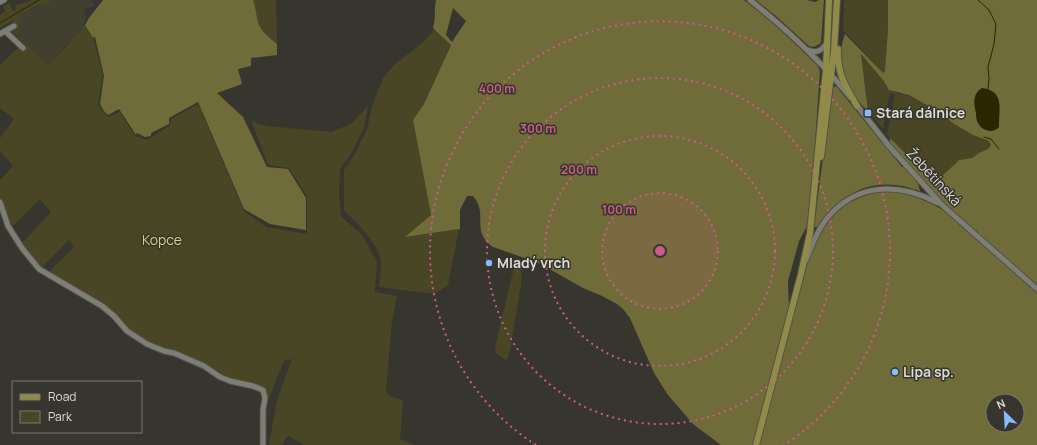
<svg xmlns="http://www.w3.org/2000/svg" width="1037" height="445" font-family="Manrope,sans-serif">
<rect width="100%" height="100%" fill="#36362e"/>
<path fill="#403f30" d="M56,0H92L94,6L84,9L86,18L81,32L69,42L48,66L17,34L22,14L34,7Z"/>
<path fill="#484624" d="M33,0H56L34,7L22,14L17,34L48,65L66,47L75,35L81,32L83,26L85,25L94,40L103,76L98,105L108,117L120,112L135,136L147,140L170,125L171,119L198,104L244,211L266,227L307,234V196L289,168L268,165L251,120L258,124L267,126L332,132L352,123L368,106L364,128L351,154L340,169L339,193L341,216L362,235L377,262L375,292L397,296L392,322L386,391L389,396L403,400L400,439L415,445H305L288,436L281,445H269L277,400L292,359L284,361L266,405L265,390L255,383H244L220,375L221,372L178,351L167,349L147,342L126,328L115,314L48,273L74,247L69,240L40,269L21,244L51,212L40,199L11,228L0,197V180L13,166L0,151V138L14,119L0,108V65L18,48L21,51L27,46L13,32L10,33L11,30L12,32L17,29L12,21L0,28V15L5,11L3,6L10,3L13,11L16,10L15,6Z
M253,0H276L277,44C270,38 261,32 258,22C256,15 256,7 253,0Z
M844,0H888V29L886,70L883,73L843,30Z
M435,29L451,44L424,104L413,120L431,215L406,237L459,229L448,285L435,294L379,287C380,279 381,272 381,265C381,245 357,223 344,210V170L355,154L367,129L372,106L383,78L394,65L422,43Z
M861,53L883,80L886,87L899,94L904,93L909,95L939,112L954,124L973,135L989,141L991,145L988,149L979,153L972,158L959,160L935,183L887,135L895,94L890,93L884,124V129L882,128L868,111Z
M518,261L522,262L521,284L510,350L508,358L506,360L496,353L495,347L515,263Z"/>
<path fill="#706c39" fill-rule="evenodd" d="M103,0H253C256,7 256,15 258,22C261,32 270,38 277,44V55L251,58V66L238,69L242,84L217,93L243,117L267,167L288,169L306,198V230L270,224L244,209L198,102L169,118V124L151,133V136L145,137L137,133L136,135L119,109L108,115L104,111L100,104L104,76L95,37L93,38L85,25L89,18Z
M436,0H744L772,22L817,65L820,71L812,188L808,224L799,241L788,281L789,311L753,445H721L693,424L668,395L654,373L630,318L623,309L617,304L602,296L583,288L539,263L493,247C470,231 489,214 473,196H467L460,210V230L459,229L405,237L431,215L413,120L424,104L451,45L433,28C436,18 434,9 436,0ZM453,8L466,21L452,42L446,35Z
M756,0H807L815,2L819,0H824L821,43L814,47L809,46L777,17Z
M888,0H1037V286L954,213L930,189L890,143V138L935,183L959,160L972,158L979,153L988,149L991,145L989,141L973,135L954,124L939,112L909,95L889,90L883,80L861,54L868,111C844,89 834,65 845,34L883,73L885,71L888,29Z
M836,86L902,167H904L918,183L920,191C877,175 843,189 818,227H814L832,88Z
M884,191C905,191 925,200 943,210L1037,293V445H759C770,406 780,367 790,328C799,294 808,244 831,218C846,201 863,195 884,191ZM993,401H1017V425H993Z"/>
<path fill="#2a2600" d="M982,88C1005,91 999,109 999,127C993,134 982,131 978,123C976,120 976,116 976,113C974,104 972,94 982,88Z"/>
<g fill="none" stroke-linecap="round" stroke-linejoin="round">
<path stroke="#2a2600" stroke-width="1" d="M978,0L989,10L996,24L994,44L988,67L989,78L988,89
M0,23L39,0
M984,137L991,139L999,149"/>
<g stroke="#53524b" stroke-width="7">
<path id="minor" d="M750,0C786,29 821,61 850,97
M0,2L4,0
M5,31L23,48
M0,34L14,26
M808,50C816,54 823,50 827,42
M855,103L888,145L942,205L1037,289
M0,202L8,226L22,248L39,269L102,306L114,316L127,331L147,344L164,351L174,353L204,366L220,377L230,381L253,386L263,390L265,398L263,410V445
M806,260C812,245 818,229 828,217C858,182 900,183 938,203"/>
</g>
<g stroke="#53524b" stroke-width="8">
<path id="major" d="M838,49C837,74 845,85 857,106
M821,157L834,51L837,0
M756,445L801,274L810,233L826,69L829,0"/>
</g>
<use href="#minor" stroke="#7e7e75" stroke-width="5"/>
<use href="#major" stroke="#908b47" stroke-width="6"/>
</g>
<circle cx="660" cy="251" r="58" fill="#cb5c86" fill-opacity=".12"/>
<g fill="none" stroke="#cb5c86" stroke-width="2" stroke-dasharray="2 4">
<circle cx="660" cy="251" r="58"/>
<circle cx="660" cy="251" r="115"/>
<circle cx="660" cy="251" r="173"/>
<path d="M536 445A230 230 0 1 1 784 445"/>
</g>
<g fill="#87bbfb" stroke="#36362e" stroke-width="1.5">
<rect x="864" y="109" width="8" height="8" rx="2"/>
<circle cx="489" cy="263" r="4"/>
<circle cx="895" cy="372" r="4"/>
</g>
<g text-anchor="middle" stroke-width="3" stroke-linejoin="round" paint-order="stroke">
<g font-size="14" font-weight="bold" fill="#dbdad5" stroke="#36362e" text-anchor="start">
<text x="876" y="118">Stará dálnice</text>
<text x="497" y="268">Mladý vrch</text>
<text x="903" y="377">Lipa sp.</text>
</g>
<g font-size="14" fill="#dbdad5" stroke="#36362e">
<text transform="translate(934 177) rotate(47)" y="5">Žebětínská</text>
</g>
<g font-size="14" fill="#d4ce7e" stroke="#36362e">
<text x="162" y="245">Kopce</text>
</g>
</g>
<circle cx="660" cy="251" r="6" fill="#cb5c86" stroke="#36362e" stroke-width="2"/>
<g font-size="12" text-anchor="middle" font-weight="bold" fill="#cb5c86" stroke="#36362e" stroke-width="3" stroke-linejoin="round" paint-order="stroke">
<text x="497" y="93">400 m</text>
<text x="538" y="133">300 m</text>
<text x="579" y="174">200 m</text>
<text x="619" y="214">100 m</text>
</g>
<rect x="12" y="381" width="130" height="52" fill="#36362e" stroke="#787871"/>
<rect x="20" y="394" width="20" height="6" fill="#908b47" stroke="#787871"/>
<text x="48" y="401" font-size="12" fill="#dbdad5">Road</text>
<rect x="20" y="411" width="20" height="12" fill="#484624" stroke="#787871"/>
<text x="48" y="421" font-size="12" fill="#dbdad5">Park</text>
<g transform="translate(1005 413) rotate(336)"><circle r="19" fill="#36362e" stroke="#787871"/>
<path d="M0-3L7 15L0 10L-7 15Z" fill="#87bbfb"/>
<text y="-6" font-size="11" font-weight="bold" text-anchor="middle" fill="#dbdad5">N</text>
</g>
</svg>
